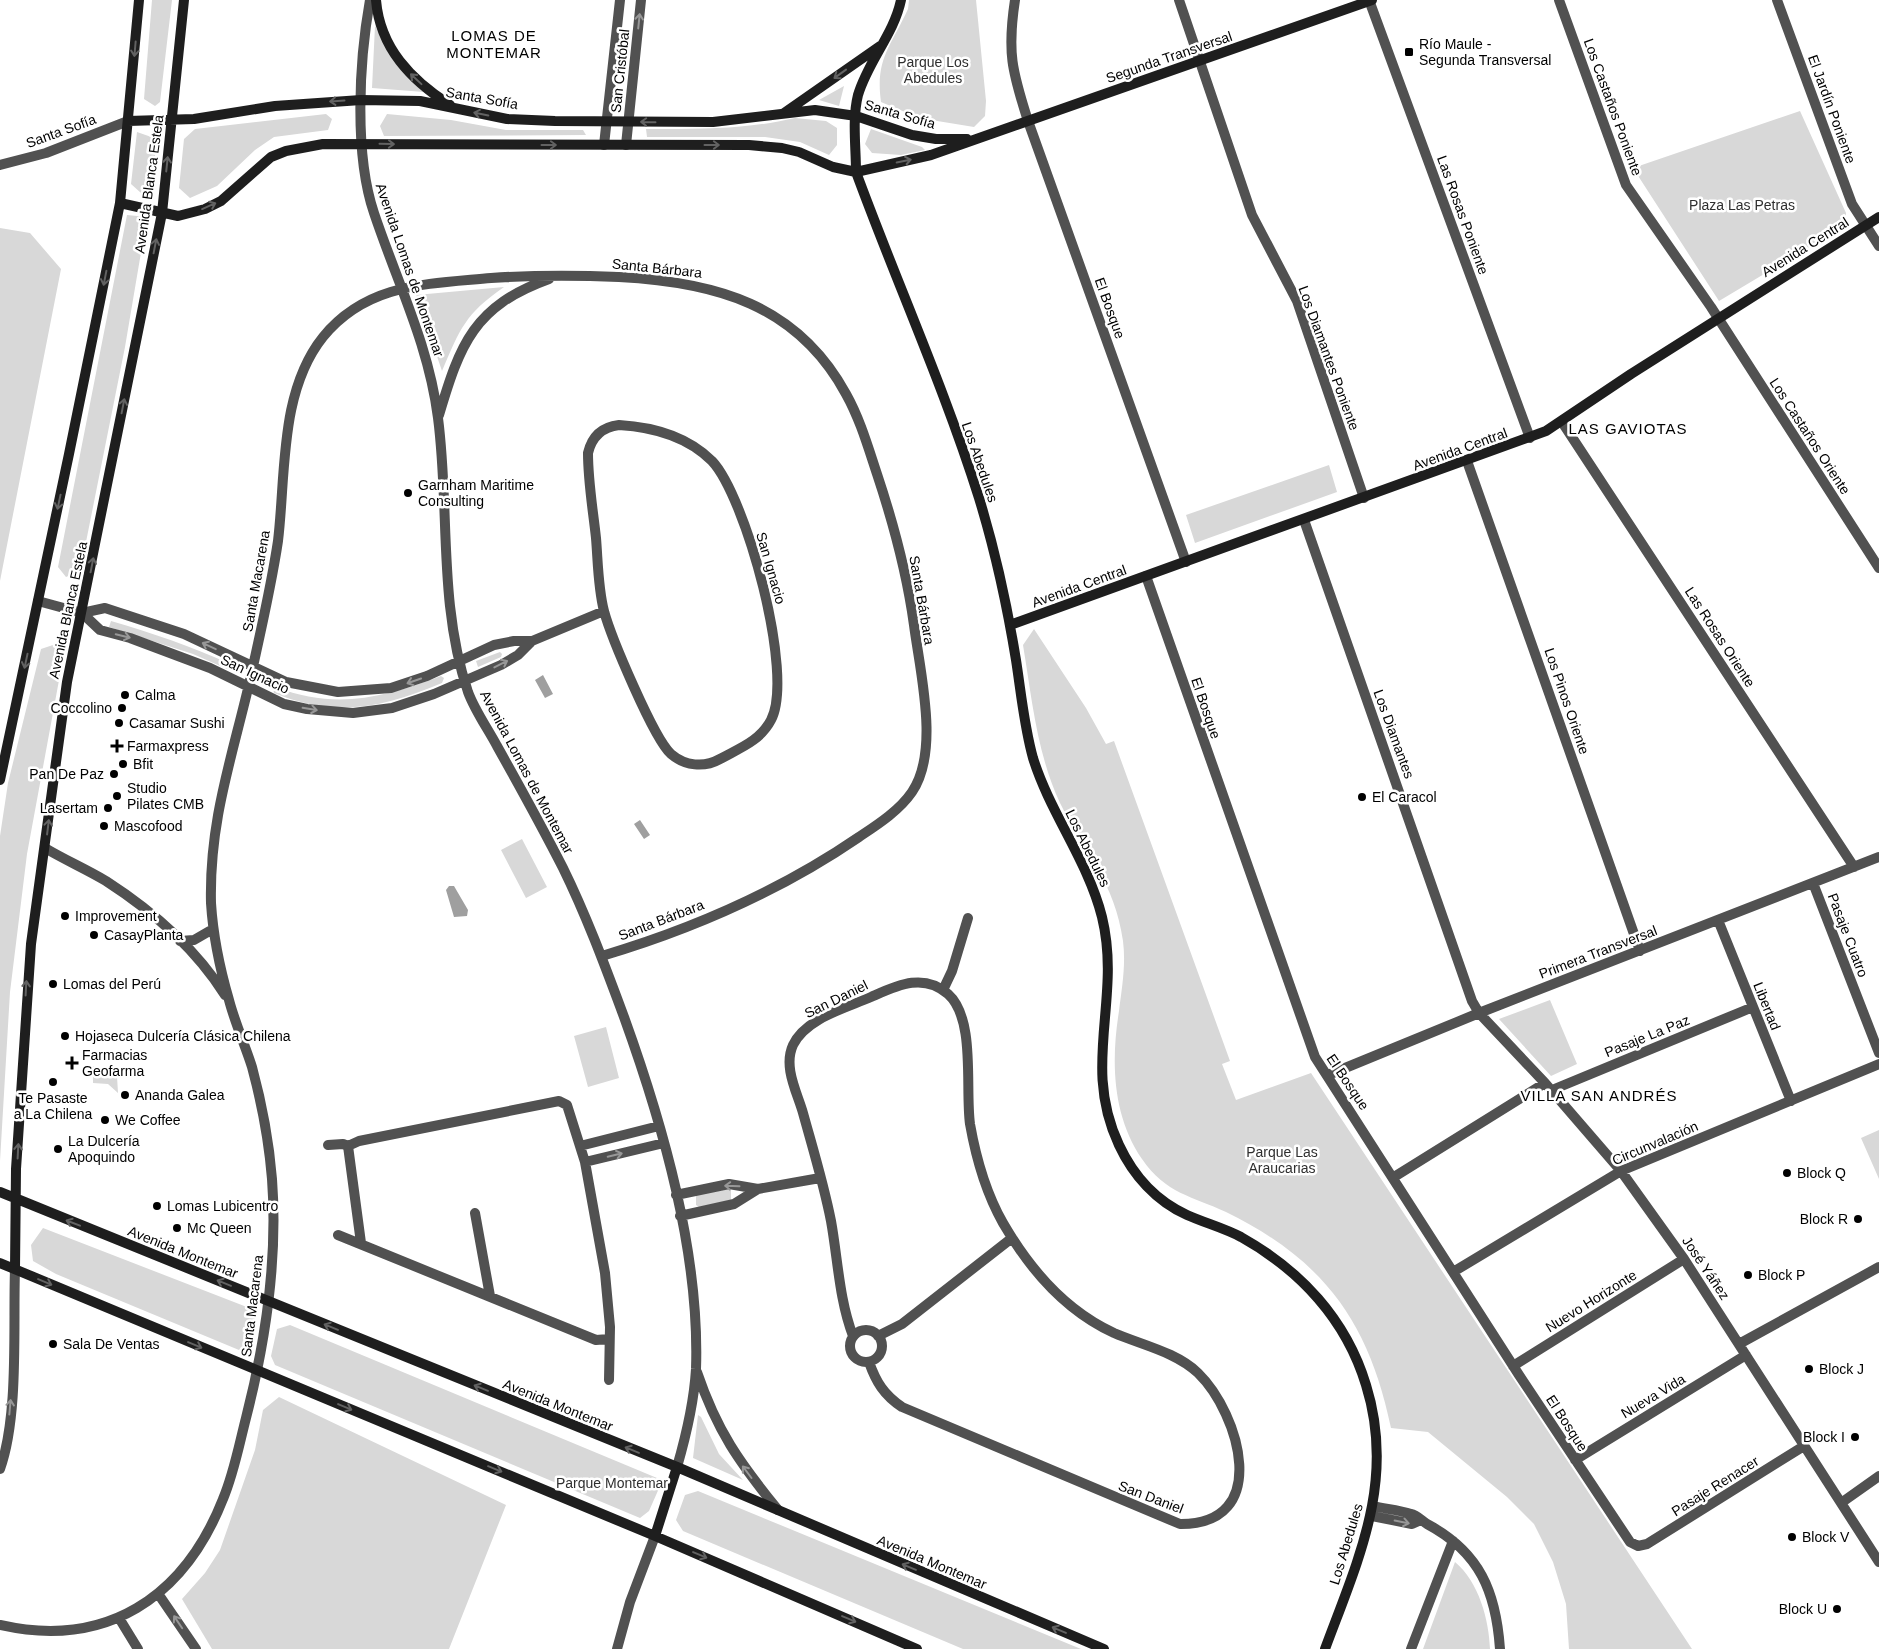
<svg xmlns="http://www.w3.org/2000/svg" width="1879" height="1649" font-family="Helvetica,sans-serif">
<rect width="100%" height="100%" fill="#fff"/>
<path fill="#d8d8d8" d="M152,0H172L160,102L155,106L144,99Z
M909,0H976L986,101L985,116L974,127L919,118L881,102C875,59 891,46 908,9Z
M375,26L397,63L424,92L372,88Z
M844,86L839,106L819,100Z
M1800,111L1846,213V225L1719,301L1633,168Z
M326,114L332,119L328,130L274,137L255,150L217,186L190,198L179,188L184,139L195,129Z
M387,114L451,120L506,130H583L586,135L384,136L380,126Z
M795,118L826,121L837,128V145L829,155L800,142L765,137H647L646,129C700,129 743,130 795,118Z
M871,129L922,147L925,150L901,155L872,153L865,144Z
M137,132L157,139L151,191L141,193L131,184Z
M127,215L147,217L125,347L80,572L66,577L58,567Z
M0,228L30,233L61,269L0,581Z
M504,287C465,314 460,329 442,371L416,295Z
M1329,465L1337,492L1195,543L1186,515Z
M111,621C152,633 191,646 230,664V667L227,669L193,654L109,627Z
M1034,629L1086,708L1106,744L1114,741L1230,1061L1222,1064L1236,1100L1311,1073L1692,1649H1569L1566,1604L1553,1562L1534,1524L1507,1497L1428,1432L1391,1428C1369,1322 1324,1260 1226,1212C1192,1196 1166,1194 1142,1159C1112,1115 1111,1061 1119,1011C1122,987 1126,965 1123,941C1115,883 1085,853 1060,803C1037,754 1032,699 1023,645Z
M53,645L64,653L27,854L10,992L0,1161V836L8,783L41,649Z
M500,652L502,654L501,657L478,667L476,661Z
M441,676L444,678L442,683C383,708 335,718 274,693L273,689L276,687C335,710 383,698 441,676Z
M522,839L547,887L526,898L501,850Z
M1550,1000L1577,1064L1551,1076L1499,1019Z
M606,1027L619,1078L588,1087L574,1036Z
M93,1066L117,1076L118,1093L108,1084L93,1083Z
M1879,1130V1179L1861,1138Z
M728,1189L731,1191V1200L699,1207L696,1205V1195Z
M43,1228L252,1309L255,1319L249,1345L239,1350L56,1274L33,1261L31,1245Z
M290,1325L657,1478L660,1486L649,1511L640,1518L275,1365L271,1356L277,1329Z
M279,1397L506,1505L449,1649H212L182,1599L205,1573L220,1550L255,1450L263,1410Z
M698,1415L701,1417L719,1454L743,1480L693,1458Z
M698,1491L1081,1649H963L683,1531L676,1520L685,1495Z
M1455,1562C1479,1582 1489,1620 1490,1649H1423Z"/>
<path fill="#9f9f9f" d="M543,675L553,694L545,698L535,680Z
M640,820L650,835L644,839L634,824Z
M449,886H454L468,910L467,916L454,917L446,890Z"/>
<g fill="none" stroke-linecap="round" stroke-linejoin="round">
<path stroke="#515151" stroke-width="10" d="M370,0C359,61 354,154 374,213C397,282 429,345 438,418C450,510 438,603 468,692C475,711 488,729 497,746C520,787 542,827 563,868C587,917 605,966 624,1017C663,1125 700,1254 696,1369C694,1403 686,1436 677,1467
M1015,0C1007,52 1012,71 1028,121L1186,562
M1179,0L1252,215L1297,301L1364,498
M1369,0L1530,438
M1559,0L1626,185L1711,307L1879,568
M1777,0L1852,204L1879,246
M604,145L620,0
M626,145L641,0
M0,165L46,153L128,121
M439,415C460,344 474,306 549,279
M1562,422L1854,867
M619,425C653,427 687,436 712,461C746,497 795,675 771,720C760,741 740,748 720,759C704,768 685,766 671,754C654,739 611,637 604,611C598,588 598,562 596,538C593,510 588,482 588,453C592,436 602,427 619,425Z
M1467,461L1640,951
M1304,520L1472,1001L1479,1013L1545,1083L1621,1171L1684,1259L1879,1562
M1146,576L1315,1057L1519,1375L1630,1542L1638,1546L1647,1544L1804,1446
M38,601L82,613L105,608L184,634L286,682L338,692L391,688L427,676L494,645L514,641H532
M82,613L100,630L130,638L210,668L284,704L307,709L353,713L392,708L434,694L501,665L518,655L532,641L604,611
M45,848C65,860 86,869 106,881C151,910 196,949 225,995
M1813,883L1879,1053
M1718,920L1791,1101
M180,941L194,940L213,929
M943,990L952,971L968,918
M1328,1075L1479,1013L1879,857
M1552,1090L1753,1007
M328,1145L343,1144L348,1146
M348,1146L359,1141L559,1101L567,1105L585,1162L605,1273L610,1327L609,1380
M348,1146L361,1243
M580,1146L659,1126
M585,1162L664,1143
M1394,1177L1545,1083
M676,1195L729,1184L758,1189L820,1178
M475,1213L490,1296
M680,1216L734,1204L758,1189
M338,1235L596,1340L609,1339
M1453,1272L1621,1171L1879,1064
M850 1346a16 16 0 1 1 32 0a16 16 0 1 1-32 0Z
M853,1336C839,1299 838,1260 831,1221C824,1185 813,1149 803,1113C797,1092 783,1067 793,1045C806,1018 846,1008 871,997C896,986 923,972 948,994C976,1019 965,1088 970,1124C976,1158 986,1193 1003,1223C1029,1268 1066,1311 1114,1333C1142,1345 1176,1352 1198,1373C1240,1414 1272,1525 1180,1524L902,1407C884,1395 876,1382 869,1362
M878,1336L902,1324L1012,1238
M1739,1344L1879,1267
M1513,1366L1684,1259
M697,1372C717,1431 739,1462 778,1510
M1575,1460L1746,1355
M0,1469C19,1416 13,1327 15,1269
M1841,1503L1879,1476
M1373,1506C1386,1509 1399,1510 1411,1514C1417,1515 1422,1521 1427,1524C1480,1552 1496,1592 1500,1649
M1372,1516L1412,1524L1421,1520
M159,1595L196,1649
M119,1618L138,1649
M0,1625C106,1649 184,1598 223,1499C234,1473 239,1445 246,1418C266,1340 278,1260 272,1179C269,1141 262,1104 252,1067C245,1045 235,1023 229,1000C220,969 213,935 211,903C209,821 232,758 250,680C260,634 271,588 278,541C286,475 279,392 323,337C367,283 428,284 491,278C534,275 576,275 619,277C715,282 797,304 846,394C860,419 868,447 877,474C893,522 907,574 914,625C920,672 940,751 912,792C899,811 877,825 859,837C780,891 693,929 602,956
M617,1649L630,1602L655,1536
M1411,1649L1453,1541"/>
<path stroke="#1e1e1e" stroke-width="10" d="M376,0C380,48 411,80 450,105
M901,0C894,34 868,61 858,95C852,119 856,147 856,172C896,281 944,387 979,498C995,550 1007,605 1016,660C1021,692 1024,726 1033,758C1050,813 1088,861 1102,917C1122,999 1081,1065 1119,1145C1133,1175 1156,1201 1187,1215C1205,1223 1224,1228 1241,1237C1300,1270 1346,1319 1366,1385C1396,1481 1358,1560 1325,1649
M784,113L880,46
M128,121L194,119L275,106L361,100L420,101L507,119L555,121L713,122L815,110L856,116L912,135L936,139H967
M120,203L178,216L205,209L221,201L271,157L286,151L323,144L749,145L782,148L799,152L833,167L856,172L931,155L1372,0
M1010,625L1546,431L1631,374L1879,217
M0,780L69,454L120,203L139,0
M0,1192L677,1467L1104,1649
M0,1263L655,1536L917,1649
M15,1269L16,1169L31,944L67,682L162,213L184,0
M655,1536L677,1467"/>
</g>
<defs><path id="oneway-shaft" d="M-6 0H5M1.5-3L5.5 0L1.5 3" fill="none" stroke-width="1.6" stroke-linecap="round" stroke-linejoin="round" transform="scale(1.25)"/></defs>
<g stroke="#979797">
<use href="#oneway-shaft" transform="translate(639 21) rotate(-84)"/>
<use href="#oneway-shaft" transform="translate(123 636) rotate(14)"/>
<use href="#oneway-shaft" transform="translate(209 646) rotate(-155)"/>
<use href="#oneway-shaft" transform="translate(501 664) rotate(-27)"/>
<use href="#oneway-shaft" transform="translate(414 681) rotate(161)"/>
<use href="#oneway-shaft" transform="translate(310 709) rotate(9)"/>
<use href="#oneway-shaft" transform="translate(615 1155) rotate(-13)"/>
<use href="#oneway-shaft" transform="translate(732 1186) rotate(-178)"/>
<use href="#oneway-shaft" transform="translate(10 1407) rotate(-85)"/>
<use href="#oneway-shaft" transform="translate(747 1472) rotate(-127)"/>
<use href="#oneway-shaft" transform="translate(1402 1522) rotate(11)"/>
<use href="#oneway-shaft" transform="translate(178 1622) rotate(-124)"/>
</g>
<g stroke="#626262">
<use href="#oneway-shaft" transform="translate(135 49) rotate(95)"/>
<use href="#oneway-shaft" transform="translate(840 74) rotate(144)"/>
<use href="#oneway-shaft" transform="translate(416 79) rotate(-137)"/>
<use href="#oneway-shaft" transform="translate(337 101) rotate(176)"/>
<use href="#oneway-shaft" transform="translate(481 114) rotate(-168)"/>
<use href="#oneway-shaft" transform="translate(648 122) rotate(-179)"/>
<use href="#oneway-shaft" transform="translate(387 144) rotate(1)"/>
<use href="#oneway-shaft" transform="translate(549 145)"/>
<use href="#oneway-shaft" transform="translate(712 145)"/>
<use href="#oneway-shaft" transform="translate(904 161) rotate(-12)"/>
<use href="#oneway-shaft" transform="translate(167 164) rotate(-84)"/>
<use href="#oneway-shaft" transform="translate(209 206) rotate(-24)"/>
<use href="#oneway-shaft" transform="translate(155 246) rotate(-79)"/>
<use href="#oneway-shaft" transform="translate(105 278) rotate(101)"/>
<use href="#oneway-shaft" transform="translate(123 406) rotate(-79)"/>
<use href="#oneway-shaft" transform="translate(59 502) rotate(102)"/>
<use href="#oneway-shaft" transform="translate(92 565) rotate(-79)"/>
<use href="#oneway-shaft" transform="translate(26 661) rotate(102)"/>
<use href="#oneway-shaft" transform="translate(48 827) rotate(-83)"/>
<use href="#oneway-shaft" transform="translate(26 988) rotate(-87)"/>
<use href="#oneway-shaft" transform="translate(18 1151) rotate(-87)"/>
<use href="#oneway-shaft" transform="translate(73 1223) rotate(-159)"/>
<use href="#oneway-shaft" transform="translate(45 1282) rotate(23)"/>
<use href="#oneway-shaft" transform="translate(224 1283) rotate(-158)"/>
<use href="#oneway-shaft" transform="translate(331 1327) rotate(-158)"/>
<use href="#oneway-shaft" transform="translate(195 1345) rotate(23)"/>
<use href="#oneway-shaft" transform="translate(481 1388) rotate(-158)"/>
<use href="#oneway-shaft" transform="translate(345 1407) rotate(23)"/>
<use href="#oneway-shaft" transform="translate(632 1450) rotate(-158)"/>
<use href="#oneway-shaft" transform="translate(495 1469) rotate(22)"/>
<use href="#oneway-shaft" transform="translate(700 1555) rotate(23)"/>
<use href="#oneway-shaft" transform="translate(909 1567) rotate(-157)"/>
<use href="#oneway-shaft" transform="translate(849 1619) rotate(23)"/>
<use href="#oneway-shaft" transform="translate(1059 1630) rotate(-157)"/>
</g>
<g fill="#000" stroke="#fff" stroke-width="2">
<rect x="1404" y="47" width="10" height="10" rx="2.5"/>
<circle cx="408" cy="493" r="5"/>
<circle cx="125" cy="695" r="5"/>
<circle cx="122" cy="708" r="5"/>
<circle cx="119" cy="723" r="5"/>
<path d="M114.5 738.5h5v5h5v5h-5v5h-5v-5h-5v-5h5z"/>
<circle cx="123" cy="764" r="5"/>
<circle cx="114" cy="774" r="5"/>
<circle cx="117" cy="796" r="5"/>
<circle cx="1362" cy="797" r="5"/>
<circle cx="108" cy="808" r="5"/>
<circle cx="104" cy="826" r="5"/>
<circle cx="65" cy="916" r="5"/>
<circle cx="94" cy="935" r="5"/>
<circle cx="53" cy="984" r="5"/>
<circle cx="65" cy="1036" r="5"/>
<path d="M69.5 1055.5h5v5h5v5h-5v5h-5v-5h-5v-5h5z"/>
<circle cx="53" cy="1082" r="5"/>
<circle cx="125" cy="1095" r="5"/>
<circle cx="105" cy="1120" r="5"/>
<circle cx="58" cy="1149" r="5"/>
<circle cx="1787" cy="1173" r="5"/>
<circle cx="157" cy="1206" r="5"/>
<circle cx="1858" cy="1219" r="5"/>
<circle cx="177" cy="1228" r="5"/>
<circle cx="1748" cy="1275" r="5"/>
<circle cx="53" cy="1344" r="5"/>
<circle cx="1809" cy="1369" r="5"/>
<circle cx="1855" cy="1437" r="5"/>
<circle cx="1792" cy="1537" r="5"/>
<circle cx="1837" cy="1609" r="5"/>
</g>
<g text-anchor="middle" stroke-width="5" stroke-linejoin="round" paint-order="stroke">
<g font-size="14" fill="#000" stroke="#fff" text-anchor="start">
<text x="1419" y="49">Río Maule -<tspan x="1419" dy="16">Segunda Transversal</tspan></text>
<text x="418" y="490">Garnham Maritime<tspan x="418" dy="16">Consulting</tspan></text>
<text x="135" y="700">Calma</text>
<text x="112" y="713" text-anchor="end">Coccolino</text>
<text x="129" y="728">Casamar Sushi</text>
<text x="127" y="751">Farmaxpress</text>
<text x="133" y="769">Bfit</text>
<text x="104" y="779" text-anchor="end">Pan De Paz</text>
<text x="127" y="793">Studio<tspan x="127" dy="16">Pilates CMB</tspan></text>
<text x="1372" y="802">El Caracol</text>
<text x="98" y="813" text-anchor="end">Lasertam</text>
<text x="114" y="831">Mascofood</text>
<text x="75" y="921">Improvement</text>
<text x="104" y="940">CasayPlanta</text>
<text x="63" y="989">Lomas del Perú</text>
<text x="75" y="1041">Hojaseca Dulcería Clásica Chilena</text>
<text x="82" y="1060">Farmacias<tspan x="82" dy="16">Geofarma</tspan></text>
<text x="135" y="1100">Ananda Galea</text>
<text x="53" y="1103" text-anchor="middle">Te Pasaste<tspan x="53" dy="16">a La Chilena</tspan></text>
<text x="115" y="1125">We Coffee</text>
<text x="68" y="1146">La Dulcería<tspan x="68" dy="16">Apoquindo</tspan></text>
<text x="1797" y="1178">Block Q</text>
<text x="167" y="1211">Lomas Lubicentro</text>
<text x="1848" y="1224" text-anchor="end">Block R</text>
<text x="187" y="1233">Mc Queen</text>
<text x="1758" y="1280">Block P</text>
<text x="63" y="1349">Sala De Ventas</text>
<text x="1819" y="1374">Block J</text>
<text x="1845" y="1442" text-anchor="end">Block I</text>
<text x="1802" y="1542">Block V</text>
<text x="1827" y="1614" text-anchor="end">Block U</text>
</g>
<g font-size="14" fill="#000" stroke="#fff">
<text transform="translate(1169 57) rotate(-19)" y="5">Segunda Transversal</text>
<text transform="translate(620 71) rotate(-84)" y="5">San Cristóbal</text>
<text transform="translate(482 98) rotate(10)" y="5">Santa Sofía</text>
<text transform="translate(1613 107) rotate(70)" y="5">Los Castaños Poniente</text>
<text transform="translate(1832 109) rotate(70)" y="5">El Jardín Poniente</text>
<text transform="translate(900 114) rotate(16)" y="5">Santa Sofía</text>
<text transform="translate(61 131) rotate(-20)" y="5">Santa Sofía</text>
<text transform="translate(149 184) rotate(-82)" y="5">Avenida Blanca Estela</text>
<text transform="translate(1463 215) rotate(70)" y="5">Las Rosas Poniente</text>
<text transform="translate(1805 247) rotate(-32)" y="5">Avenida Central</text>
<text transform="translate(657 268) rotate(6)" y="5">Santa Bárbara</text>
<text transform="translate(410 270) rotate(71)" y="5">Avenida Lomas de Montemar</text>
<text transform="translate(1110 308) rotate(70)" y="5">El Bosque</text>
<text transform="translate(1329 358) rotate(70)" y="5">Los Diamantes Poniente</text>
<text transform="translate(1810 436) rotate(57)" y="5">Los Castaños Oriente</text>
<text transform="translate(1460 449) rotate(-20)" y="5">Avenida Central</text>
<text transform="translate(980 462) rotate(71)" y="5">Los Abedules</text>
<text transform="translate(771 568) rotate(74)" y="5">San Ignacio</text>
<text transform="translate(256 581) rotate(-80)" y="5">Santa Macarena</text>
<text transform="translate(1079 586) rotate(-20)" y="5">Avenida Central</text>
<text transform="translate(922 600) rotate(80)" y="5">Santa Bárbara</text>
<text transform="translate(68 610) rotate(-78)" y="5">Avenida Blanca Estela</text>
<text transform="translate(1720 637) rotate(57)" y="5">Las Rosas Oriente</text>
<text transform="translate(255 674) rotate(25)" y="5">San Ignacio</text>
<text transform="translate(1567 701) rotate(71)" y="5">Los Pinos Oriente</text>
<text transform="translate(1206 708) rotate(71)" y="5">El Bosque</text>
<text transform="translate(1394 734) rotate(70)" y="5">Los Diamantes</text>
<text transform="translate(527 772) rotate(62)" y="5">Avenida Lomas de Montemar</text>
<text transform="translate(1088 848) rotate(64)" y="5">Los Abedules</text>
<text transform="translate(661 920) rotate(-21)" y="5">Santa Bárbara</text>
<text transform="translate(1848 935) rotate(69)" y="5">Pasaje Cuatro</text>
<text transform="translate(1598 952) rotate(-21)" y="5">Primera Transversal</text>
<text transform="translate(836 999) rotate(-26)" y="5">San Daniel</text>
<text transform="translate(1767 1006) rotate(68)" y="5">Libertad</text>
<text transform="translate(1647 1036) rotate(-22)" y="5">Pasaje La Paz</text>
<text transform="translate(1348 1082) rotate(56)" y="5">El Bosque</text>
<text transform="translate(1655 1143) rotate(-23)" y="5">Circunvalación</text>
<text transform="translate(183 1252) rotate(22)" y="5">Avenida Montemar</text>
<text transform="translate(1706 1268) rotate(56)" y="5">José Yáñez</text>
<text transform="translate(1591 1301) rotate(-32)" y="5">Nuevo Horizonte</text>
<text transform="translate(252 1306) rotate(-83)" y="5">Santa Macarena</text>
<text transform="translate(1653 1396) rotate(-31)" y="5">Nueva Vida</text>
<text transform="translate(558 1405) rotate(22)" y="5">Avenida Montemar</text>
<text transform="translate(1567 1423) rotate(57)" y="5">El Bosque</text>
<text transform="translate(1715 1486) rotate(-32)" y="5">Pasaje Renacer</text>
<text transform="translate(1151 1497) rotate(21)" y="5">San Daniel</text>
<text transform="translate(1346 1544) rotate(-73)" y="5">Los Abedules</text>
<text transform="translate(932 1562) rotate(23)" y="5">Avenida Montemar</text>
</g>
<g font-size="14" fill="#2f2f2f" stroke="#fff">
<text x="933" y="67">Parque Los<tspan x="933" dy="16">Abedules</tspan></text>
<text x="1742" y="210">Plaza Las Petras</text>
<text x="1282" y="1157">Parque Las<tspan x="1282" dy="16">Araucarias</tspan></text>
<text x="612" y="1488">Parque Montemar</text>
</g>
<g font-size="15" letter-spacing="1" fill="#000" stroke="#fff">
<text x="494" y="41">LOMAS DE<tspan x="494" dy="17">MONTEMAR</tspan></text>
<text x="1628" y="434">LAS GAVIOTAS</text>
<text x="1599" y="1101">VILLA SAN ANDRÉS</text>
</g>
</g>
</svg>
